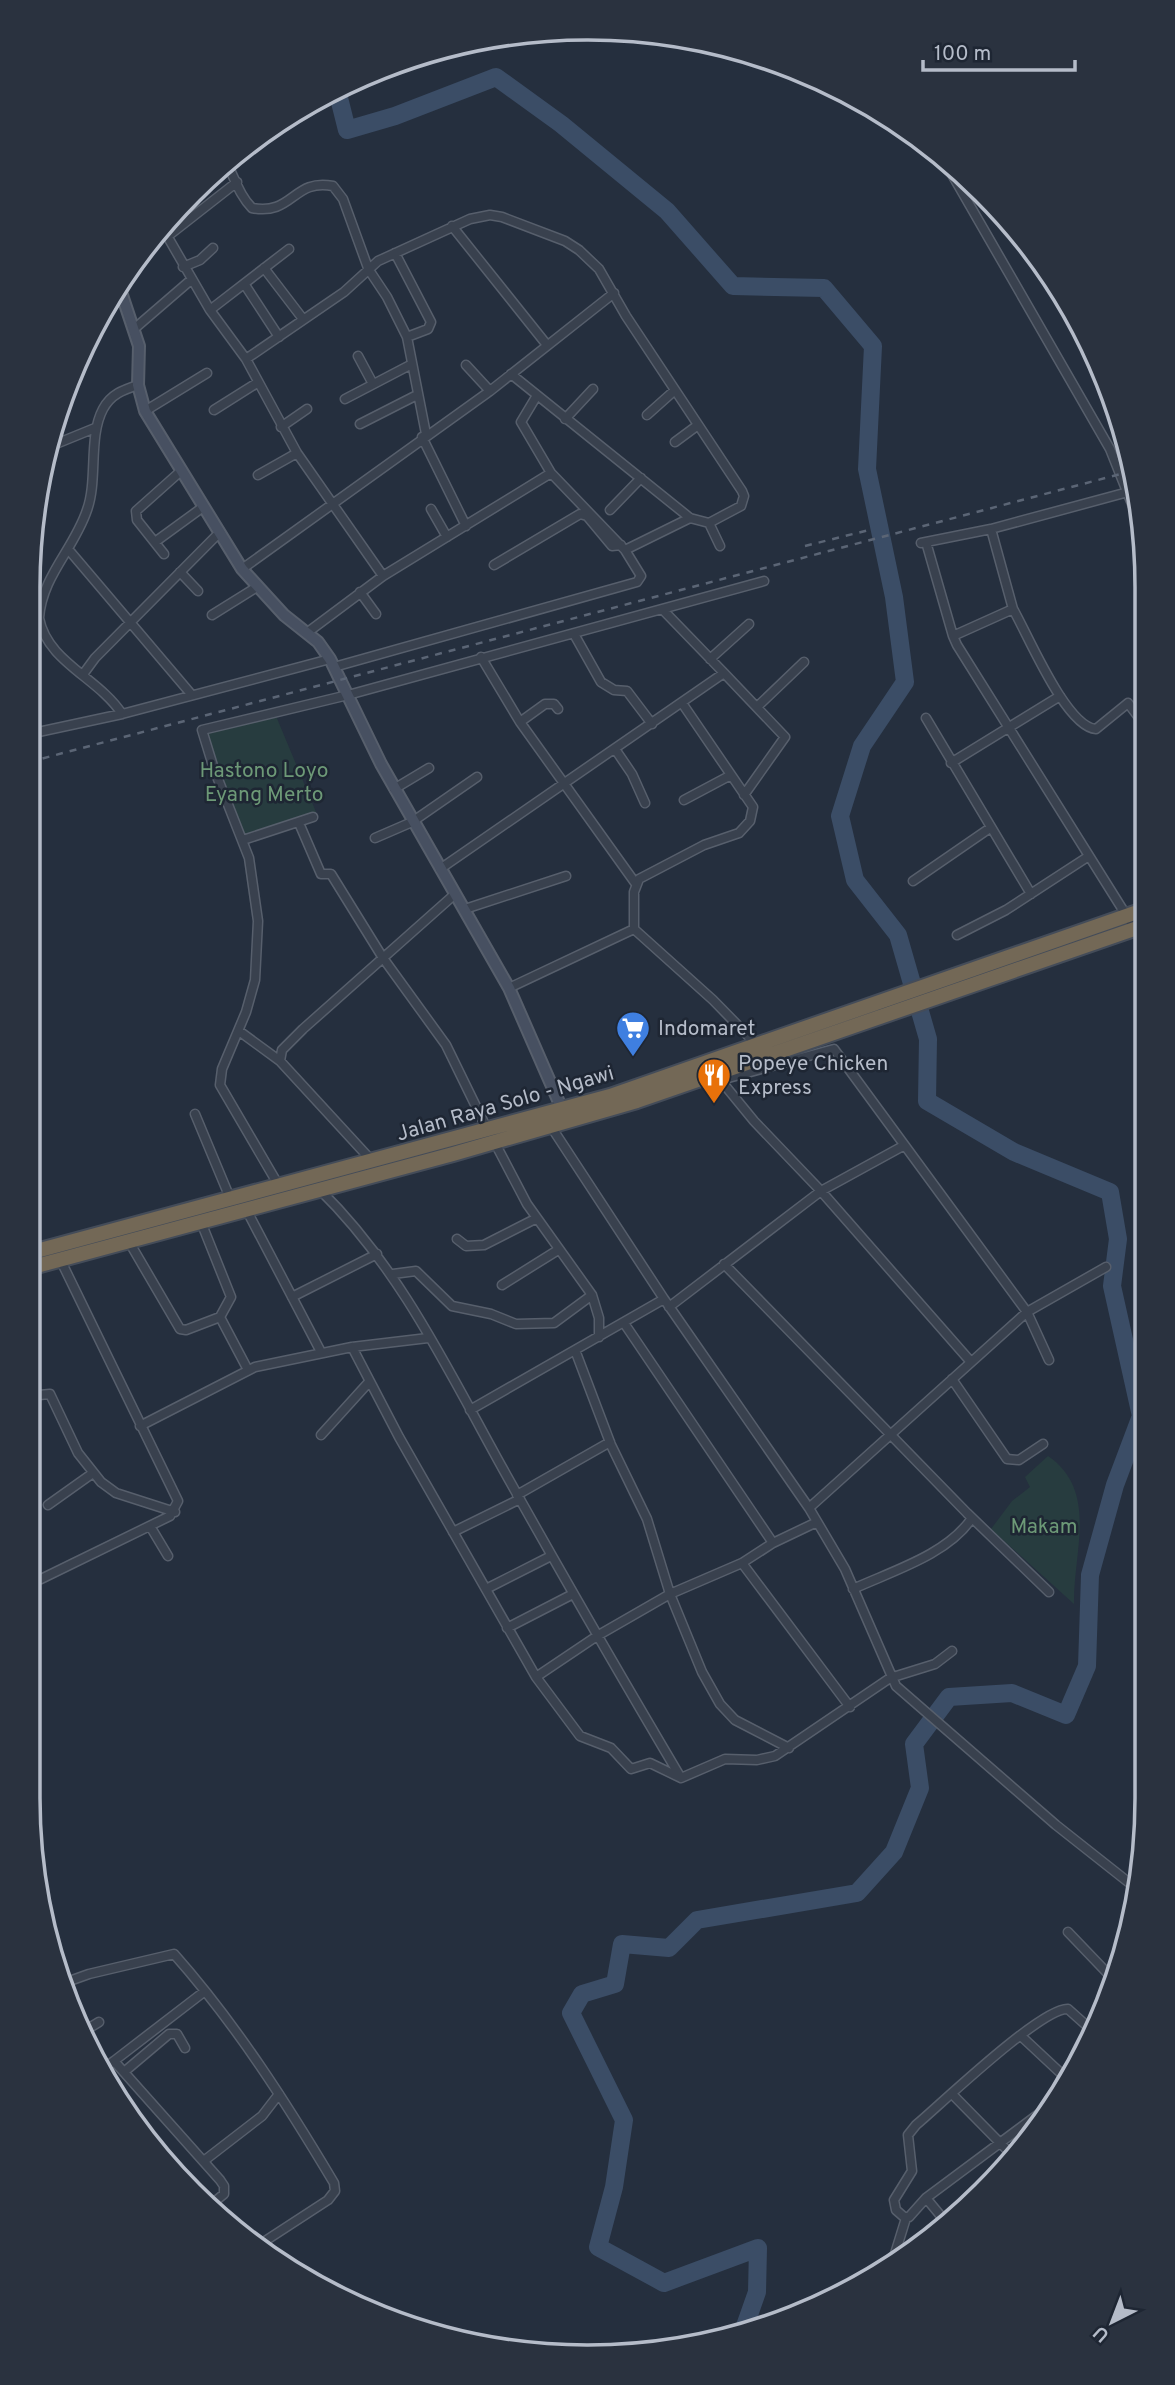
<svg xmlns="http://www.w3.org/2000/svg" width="1175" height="2385" font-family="Overpass,sans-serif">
<rect width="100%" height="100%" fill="#252f3e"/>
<path fill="#273c3f" d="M276,716L316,812L244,836L207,736L209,731Z
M1048,1456C1099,1491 1073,1552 1074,1604L991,1529L1012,1501L1030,1487L1025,1477Z"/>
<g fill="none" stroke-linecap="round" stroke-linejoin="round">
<path stroke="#3b4d66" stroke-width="18" d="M337,90L347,130L395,116L496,77L561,124L667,211L733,286L824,288L873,346L867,469L894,597L905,682L862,746L840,816L855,880L898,935L928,1039L927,1101L1014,1152L1110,1192L1118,1239L1112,1286L1141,1416L1115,1485L1090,1575L1087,1666L1066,1715L1012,1693L949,1697L914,1744L920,1788L894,1852L857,1893L697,1920L669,1948L622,1944L615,1984L582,1994L571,2013L624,2120L614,2187L598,2247L664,2283L758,2248L757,2292L745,2326"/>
<g stroke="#575f6c" stroke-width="11">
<path id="street" d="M942,157L1110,449L1142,529
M226,162C235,178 239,195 252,208C293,216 293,178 333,186L343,199L368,268
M452,226L547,345
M162,227L210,310L246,359L297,453L383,576
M168,236L237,182
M395,253L431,322L428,329L407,337
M183,267L200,260L213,248
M264,268L303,319
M369,270L387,297L407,337L426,434
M245,285L279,337
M210,310L289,249
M134,329L192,279
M358,356L373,384
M246,359L344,292L378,261L470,219L490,215L502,217L565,241L579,250L599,269L626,316L742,491L744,496L741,506L709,523L690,518L511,374
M466,365L490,391
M536,397L521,422L551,473
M345,399L412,364
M214,410L257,383
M145,411L207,373
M647,415L675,390
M565,419L593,389
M360,424L417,395
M281,427L307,409
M422,437L466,526
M675,442L698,425
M46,448L95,428
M258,475L297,453
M431,509L447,537
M610,510L641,478
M709,523L720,546
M991,529L1013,609L953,636L957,645L1143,942
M155,542L203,507
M926,542L953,636
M921,543L991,529L1128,492
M68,549L191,694
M625,550L690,518
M164,554L137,520L136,511L182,470
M494,565L580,514L587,516L612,546L621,545
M242,569L490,391L614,293
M180,572L198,591
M360,592L376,614
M1013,609C1028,635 1066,727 1096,729L1128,703L1143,723
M663,610L724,673
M212,615L257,587
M308,632L383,576L551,473L625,550L641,576L637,582L334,667
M574,634L601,682L614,690L627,691L652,724
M481,657L520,722L636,884
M710,659L749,624
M84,673L95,658L220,532
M682,703L753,807L750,821L739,833L704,845L639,879L634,892V929L713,1000L757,1045
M757,707L804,662
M122,714C99,678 47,662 39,618C42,576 74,549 87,510C98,480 88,437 103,409C111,394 123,390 138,385
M926,718L1031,894
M520,722L545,704H554L558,709
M29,734L122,714L330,659
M615,749L632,774L645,803
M951,763L1060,696
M394,789L429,768
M684,800L731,775
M299,823L321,874H331L383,958L446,1045L488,1131
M375,838L412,822L477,777
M243,840L313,817
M440,869L724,673L785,737L744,795
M913,881L990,828
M465,909L566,876
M957,935L1006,910L1089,856
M509,988L634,929
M239,1031L280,1061
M718,1077L754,1121L821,1191L971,1362
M721,1080L834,1049L1027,1312L1049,1360
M195,1114L230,1198
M550,1125L664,1299L809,1508L845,1569L896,1686L1056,1825L1137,1889
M495,1143L527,1204L592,1295L599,1318V1337
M372,1161L280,1061L282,1050L303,1029L455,894
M279,1186L220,1085L222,1069L246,1012L255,980L258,921L249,858L214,769L202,730L348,695L764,581
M320,1190C400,1268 449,1372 503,1469C561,1573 620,1675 681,1778
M246,1209L321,1352
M201,1222L231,1297L220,1317
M457,1239L466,1246L484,1245L537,1218
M128,1240L180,1329L186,1330L220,1317L248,1370
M724,1264L967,1513L1049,1592
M393,1274L416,1271L452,1306L491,1314L516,1324L554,1323L592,1295
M502,1285L558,1250
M292,1297L377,1254
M669,1307L821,1191L903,1146
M624,1323L773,1543
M352,1347L399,1437L536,1677L580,1736L611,1748L631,1769L650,1763L681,1778L725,1759L757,1760L775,1756L890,1678L935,1664L952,1651
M575,1350L611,1445L647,1519L670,1594L702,1672L720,1704L735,1720L789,1748
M952,1379L1007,1459L1019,1460L1043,1444
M28,1396L50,1394L78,1453L101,1482L116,1493L175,1512
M470,1410L664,1299
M140,1426L255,1367L352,1347L428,1338
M321,1435L369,1382
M517,1495L610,1442
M48,1505L93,1473
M809,1508L1027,1312L1106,1267
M150,1526L168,1556
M453,1532L520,1499
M742,1563L850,1707
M41,1579L170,1516L178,1501L60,1259
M486,1589L551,1556
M853,1589C892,1571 947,1555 972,1518
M507,1628L573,1594
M536,1677L597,1636L670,1594L742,1563L773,1543L817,1522
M1068,1932L1114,1980
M61,1984L89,1974L174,1954C236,2024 287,2104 334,2183L335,2191L328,2200L262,2243L267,2253
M86,2030L99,2022
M1021,2036L1066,2078
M114,2061L205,1991
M106,2067L114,2061L220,2180L224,2186V2194L208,2207
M124,2072L169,2034H177L185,2048
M952,2094L1011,2154
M1040,2113L926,2198L909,2217H904L896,2210L894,2200L912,2171L908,2135L916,2125C941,2104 1042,2007 1068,2009L1087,2026L1097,2025
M205,2160L262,2116L279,2094
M926,2198L945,2221
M894,2257L906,2218"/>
</g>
<g stroke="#575f6c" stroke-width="14">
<path id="secondary" d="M119,286L139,346L138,385L145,411L242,569L284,615L318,642L330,659L381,764L509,988L565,1116"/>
</g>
<g stroke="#444c59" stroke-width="18">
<path id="highway" d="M29,1253L610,1096L1143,910
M29,1268L453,1154L637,1101L1143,926"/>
</g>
<use href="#street" stroke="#39414e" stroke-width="8"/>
<use href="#secondary" stroke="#475061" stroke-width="10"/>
<use href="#highway" stroke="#736856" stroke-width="14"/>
<path stroke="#5b6575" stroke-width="2.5" stroke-dasharray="7 7" stroke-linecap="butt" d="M805,546L869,530
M29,762L1132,471"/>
</g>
<defs>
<g id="supermarket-pin" transform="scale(1.75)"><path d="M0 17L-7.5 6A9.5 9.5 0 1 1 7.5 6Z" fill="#3f7fe0" stroke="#1e2633"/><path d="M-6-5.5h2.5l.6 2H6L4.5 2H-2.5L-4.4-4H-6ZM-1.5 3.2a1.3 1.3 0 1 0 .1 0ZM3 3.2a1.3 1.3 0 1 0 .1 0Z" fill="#fff"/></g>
<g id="restaurant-pin" transform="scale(1.75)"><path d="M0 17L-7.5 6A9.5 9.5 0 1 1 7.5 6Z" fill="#e8710a" stroke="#1e2633"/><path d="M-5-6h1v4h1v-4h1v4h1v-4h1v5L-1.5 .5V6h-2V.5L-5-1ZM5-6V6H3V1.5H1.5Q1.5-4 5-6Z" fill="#fff"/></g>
</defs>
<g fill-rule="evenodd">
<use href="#supermarket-pin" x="633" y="1028"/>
<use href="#restaurant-pin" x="714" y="1075"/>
</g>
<g text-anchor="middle" stroke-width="5" stroke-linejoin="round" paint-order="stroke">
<g font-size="21" fill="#6d9977" stroke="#1e2633">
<text x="264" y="777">Hastono Loyo<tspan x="264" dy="24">Eyang Merto</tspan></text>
<text x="1044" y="1533">Makam</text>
</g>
<g font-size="21" fill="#b5bcc9" stroke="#1e2633" text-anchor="start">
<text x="658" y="1035">Indomaret</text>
<text x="738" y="1070">Popeye Chicken<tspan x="738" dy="24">Express</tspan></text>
</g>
<g font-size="21" fill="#b5bcc9" stroke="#1e2633">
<text transform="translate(505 1103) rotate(-16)" y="7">Jalan Raya Solo - Ngawi</text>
</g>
</g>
<path d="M0 0H1175V2385H0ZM587 40H588A547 547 0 0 1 1135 587V1798A547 547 0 0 1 588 2345H587A547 547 0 0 1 40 1798V587A547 547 0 0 1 587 40Z" fill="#2a323f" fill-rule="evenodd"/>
<path fill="none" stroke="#b5bcc9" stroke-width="3.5" d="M587 40H588A547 547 0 0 1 1135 587V1798A547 547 0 0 1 588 2345H587A547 547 0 0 1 40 1798V587A547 547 0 0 1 587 40Z"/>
<g transform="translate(1112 2322) rotate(222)" stroke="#1e2633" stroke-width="5" paint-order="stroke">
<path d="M0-5L12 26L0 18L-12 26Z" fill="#b5bcc9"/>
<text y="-10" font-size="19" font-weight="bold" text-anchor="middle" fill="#b5bcc9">U</text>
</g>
<path d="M923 60v10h152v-10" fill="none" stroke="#b5bcc9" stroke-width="3.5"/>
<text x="934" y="60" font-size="21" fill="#b5bcc9" stroke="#1e2633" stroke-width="5" paint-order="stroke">100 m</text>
</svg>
